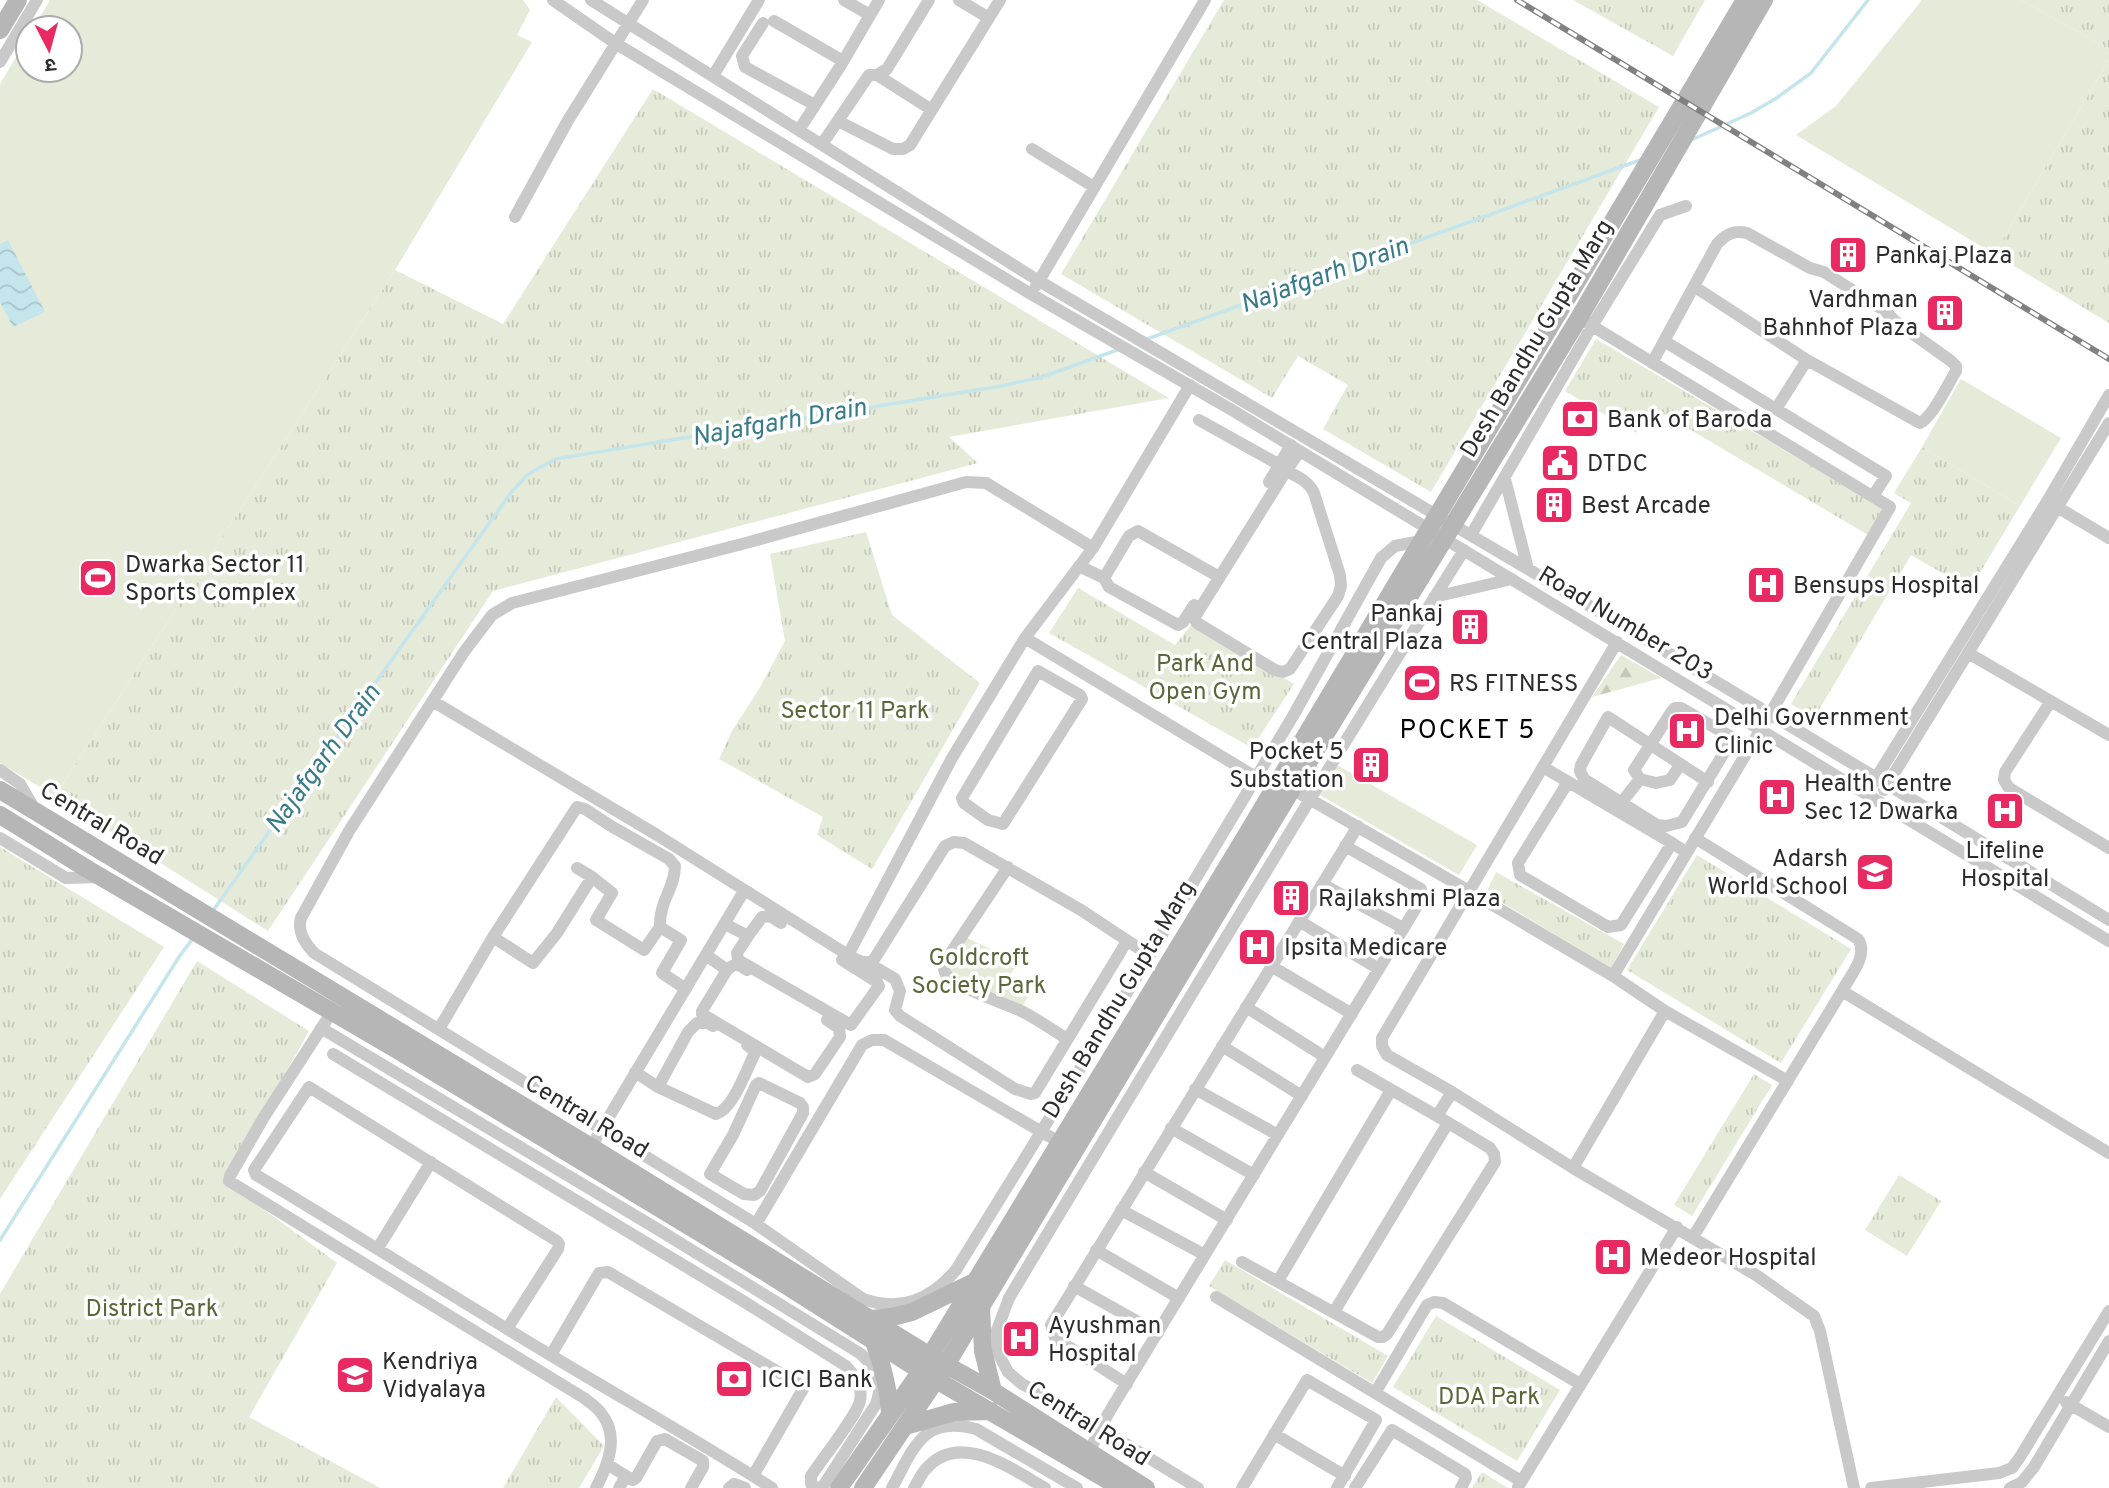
<svg xmlns="http://www.w3.org/2000/svg" width="2109" height="1488" font-family="Overpass,'Noto Sans Devanagari',sans-serif">
<defs>
<pattern id="forest-firs" width="22" height="20" patternUnits="userSpaceOnUse" patternTransform="scale(1.75)"><rect width="22" height="20" fill="#e6ead8"/><path d="M5 1l3.5 6h-7zM16 11l3.5 6h-7z" fill="#c5c9ba"/></pattern>
<pattern id="park-tufts" width="24" height="20" patternUnits="userSpaceOnUse" patternTransform="scale(1.75)"><rect width="24" height="20" fill="#e6ead8"/><path d="M3 7l-1-3M5 7V3M7 7l1-3M15 17l-1-3M17 17v-4M19 17l1-3" fill="none" stroke="#c5c9ba"/></pattern>
<pattern id="water-waves" width="16" height="10" patternUnits="userSpaceOnUse" patternTransform="scale(1.75)"><rect width="16" height="10" fill="#c4e5eb"/><path d="M0 5q4-4 8 0t8 0" fill="none" stroke="#a9c5ca"/></pattern>
</defs>
<rect width="100%" height="100%" fill="#fff"/>
<path fill="#e6ead8" d="M50,0H523L530,10L517,35L532,42L395,270L55,796L0,763V84L28,37V70H70V28H33Z
M1922,0H2021L2109,49V60L1994,254L1796,135L1836,106Z
M1961,379L2061,438L2020,506L1922,447Z
M1337,765L1477,845L1459,875L1320,795Z
M967,938L1019,962L1008,978L1033,988L1019,1012L984,1002L940,977Z"/>
<path fill="url(#forest-firs)" d="M1621,655L1661,678L1592,697Z"/>
<path fill="url(#park-tufts)" d="M1224,0H1477L1659,107L1431,492L1323,429L1348,385L1298,356L1272,398L1061,274Z
M1573,0H1705L1673,56Z
M2021,0H2109V49Z
M2109,60V323L1994,254Z
M653,89L1169,398L949,437L978,463L493,591L268,931L55,796L395,270L503,324Z
M1596,339L1884,509L1868,535L1652,407L1636,433L1565,391Z
M1922,447L2020,506L1970,589L1911,555L1814,718L1791,704L1911,503L1894,493Z
M866,532L892,615L980,683L872,869L817,835L823,817L719,759L732,731L759,689L785,641L770,554Z
M1078,588L1175,645L1192,624L1294,684L1252,748L1049,633Z
M0,847L164,947L0,1199Z
M1697,855L1851,949L1781,1063L1627,970Z
M1496,872L1624,944L1611,968L1486,893Z
M197,961L309,1031L225,1181L337,1263L249,1417L380,1488H0V1294Z
M1754,1074L1772,1085L1692,1216L1674,1205Z
M1899,1175L1941,1201L1907,1256L1865,1230Z
M1225,1260L1388,1356L1372,1383L1209,1286Z
M1436,1316L1560,1390L1517,1461L1393,1387Z
M556,1397L604,1446L579,1488H503Z
M1482,1472L1508,1488H1472Z"/>
<path fill="url(#water-waves)" d="M8,240L45,312L13,327L0,302V244Z"/>
<g fill="none" stroke-linecap="round" stroke-linejoin="round">
<path stroke="#c4e5eb" stroke-width="3.5" d="M1689,141L1751,113L1775,99L1811,73L1868,0
M1147,339L1643,159
M212,912L510,494L527,475L555,459L1001,386L1042,377L1120,349
M0,1240L179,957L193,938"/>
<path stroke="#c9c9c9" stroke-width="12" d="M553,0L615,43L1031,294L1232,410L2109,941
M591,0L1039,281L1528,569L1905,795L2109,920
M844,0L870,15
M959,0L989,18
M774,21L843,61
M763,23L742,56L745,67L815,105
M0,62L37,0
M877,75L932,110
M713,76L759,0
M838,121L893,149H903L910,145L1000,0
M799,130L841,65L879,0
M822,144L869,75H877L887,69L929,0
M1032,149L1094,187
M515,217L567,122L643,0
M1036,286L1205,0
M1579,318L1890,507L1770,714L1613,976
M1664,341L1717,244C1726,234 1734,230 1747,233L1810,268L1824,272L1885,311L1895,321L1951,361L1956,366V371C1947,386 1933,416 1920,423L1807,360L1695,287
M1652,363L1664,341L1886,476L1873,496
M1776,409L1807,360
M1199,420L1280,465
M1286,471C1299,477 1308,481 1314,493L1340,575L1341,586L1338,596L1290,669L1283,672L1275,670L1197,623L1195,620L1196,615L1286,471L1300,451
M1505,479L1528,569
M1269,482L1291,445
M2057,507L2109,538
M1471,535L1592,326L1660,215L1686,206
M1093,548L986,483L966,482L742,544L512,603L492,615L464,652L349,831L301,918C297,932 305,943 314,953L756,1224L863,1299C901,1312 930,1300 956,1270L1139,973L1293,716L1381,558L1395,546L1421,541
M1079,566L1104,578
M1434,597L1512,579
M1194,605L1183,622L1178,625L1109,587L1104,578L1129,536L1138,531L1214,574
M1025,638L1274,788
M1617,642L1382,1038V1046L1387,1055L1452,1092L1573,1168L1756,1275L1814,1316L1820,1331L1854,1488
M1968,653L2109,735
M1038,671L1080,695L1082,699L1003,824L988,820L964,803L962,798Z
M2051,701L2005,772L2004,780L2009,788L2109,848
M434,702L657,835L848,955L952,758L1025,638L1093,548L1190,385
M1543,767L1672,843
M0,770L20,784L34,808
M1640,779L1634,770L1672,711L1675,708H1681L1733,738L1682,822L1666,826L1657,825L1584,779L1580,771L1581,765L1608,717L1708,782
M1568,782L1518,863L1520,875L1608,927L1621,925L1672,843L1686,852
M1873,783L2048,500L2109,395
M1292,789L1469,891L1613,976L1665,1011L1788,1081
M1884,790L2109,423
M1622,802L1640,779L1656,783L1670,780L1680,765
M0,838L66,878L102,877
M1008,867L944,963C944,968 943,970 946,974C954,987 1004,1003 1019,1010C1036,1018 1051,1029 1067,1039
M577,868L592,877L612,893L596,920L644,950L660,927L681,940L662,973L686,989
M1322,884L1403,928
M1299,921L1379,969
M725,924L748,936L737,953L738,960L851,1025L879,986L877,982L842,960
M748,936L762,917L770,916L781,923
M493,937L533,963L557,933L592,877
M706,955L727,970L702,1011V1014L808,1077L815,1074L840,1037L839,1028L827,1020
M848,955C856,959 864,965 873,961L945,846L954,842L964,843L1081,910L1149,955
M868,963L895,979L900,991L895,1010L900,1016L1015,1089L1031,1094L1035,1093L1127,941
M1271,966L1352,1014
M727,970C735,963 738,964 747,970
M1842,991L2109,1153
M1246,1007L1325,1057
M326,1021L264,1117L230,1176L229,1181L584,1398C589,1402 597,1407 601,1413C620,1436 608,1465 596,1488
M321,1028L654,1227L861,1354C878,1371 884,1380 876,1404L822,1488
M439,1029L493,937L577,807L585,809L611,826L669,859L675,866C675,888 659,901 660,927
M1222,1046L1302,1096
M333,1054L743,1301L846,1366C855,1376 863,1387 860,1401C856,1417 822,1459 811,1476V1484L817,1488
M1357,1070L1437,1116
M635,1072L658,1087L716,1114C733,1109 746,1071 754,1055L755,1051L747,1045
M759,1083L800,1103L803,1107V1113L760,1191L754,1195L744,1194L710,1174L733,1135L756,1085Z
M658,1087L688,1032L697,1023H707L713,1026
M1195,1089L1278,1135
M1171,1128L1254,1175
M591,1147L744,891
M1573,1168L1665,1011
M1144,1172L1227,1220
M1121,1210L1205,1255
M756,1224L862,1045L872,1040H884L1059,1142
M1693,1237L1842,991C1850,976 1869,955 1858,939L1695,838
M378,1248L431,1162
M1096,1250L1179,1298
M1242,1262L1378,1337H1383L1387,1334L1495,1162L1494,1154L1490,1148L1437,1116L1452,1092
M1278,1281L1391,1090
M1074,1286L1158,1333
M1216,1297L1521,1481
M1334,1312L1448,1123
M507,1329L558,1249L559,1244L557,1241L309,1087L254,1170L256,1175C355,1234 453,1297 552,1356C625,1400 700,1442 772,1488
M551,1355L599,1273L608,1272L802,1386L803,1389L753,1476
M1127,1384L1055,1338L1051,1325L1358,826
M1375,1393L1427,1305L1434,1302L1443,1303L1580,1384
M2066,1402L2109,1427
M1274,1434L1345,1476
M1089,1452L1108,1414L1422,898L1421,889L1345,846
M607,1464L626,1476L619,1488
M626,1476L633,1480L636,1478L657,1441L665,1439L703,1461V1467L691,1488
M1518,1487L1677,1227
M729,1488L734,1484L745,1488
M892,1488C914,1448 922,1415 976,1429L1077,1488
M914,1488C918,1482 921,1474 926,1469C959,1430 1012,1469 1045,1488
M1198,1488L1067,1408L1022,1384L1008,1372L998,1353L997,1330L1009,1298C1159,1048 1309,798 1464,550
M1242,1488L1307,1380L1376,1420L1337,1488
M1355,1488L1392,1430L1465,1474L1466,1478L1461,1488
M1871,1488L1999,1473L2012,1468L2020,1457L2109,1311
M2010,1488L2022,1482L2034,1467L2109,1341"/>
<path stroke="#b6b6b6" stroke-width="18" d="M0,30L18,0
M0,790L591,1147L930,1356L993,1391L1146,1488
M0,815L89,870L394,1048L765,1272L921,1371L1121,1488
M981,1306L983,1351L993,1391
M870,1319L892,1317L912,1312L974,1282
M874,1342C883,1367 889,1389 890,1415
M905,1426L954,1412L991,1411
M839,1488L921,1371L1244,839L1745,0
M863,1488L946,1365L1292,789L1579,318L1764,0"/>
<g stroke="#818181" stroke-width="6">
<path id="rail" d="M1517,0L2109,359"/>
</g>
<use href="#rail" stroke="#fff" stroke-width="3.5" stroke-dasharray="10" stroke-linecap="butt"/>
</g>
<defs>
<g id="building-square" transform="scale(2.0125)"><rect x="-9" y="-9" width="18" height="18" rx="4" fill="#e82962" stroke="#fff"/><path d="M-4-6H4V6H1V3H-1V6H-4ZM-2.5-4.3h1.7v1.8h-1.7ZM.8-4.3h1.7v1.8H.8ZM-2.5-1h1.7V.8h-1.7ZM.8-1h1.7V.8H.8Z" fill="#fff"/></g>
<g id="bank-square" transform="scale(2.0125)"><rect x="-9" y="-9" width="18" height="18" rx="4" fill="#e82962" stroke="#fff"/><path d="M-6-4H6V4H-6ZM0-2.3a2.3 2.3 0 1 0 0 4.6a2.3 2.3 0 1 0 0-4.6Z" fill="#fff"/></g>
<g id="civic-square" transform="scale(2.0125)"><rect x="-9" y="-9" width="18" height="18" rx="4" fill="#e82962" stroke="#fff"/><path d="M-.6-6.5H3V-4.5H.6V-3L4-1V1h2V6H-6V1h2V-1L-.6-3ZM-1.2 2.5V6h2.4V2.5Z" fill="#fff"/></g>
<g id="stadium-square" transform="scale(2.0125)"><rect x="-9" y="-9" width="18" height="18" rx="4" fill="#e82962" stroke="#fff"/><path d="M0-5a6.5 5 0 1 0 0 10a6.5 5 0 1 0 0-10ZM-3.5-1.8h7v3.6h-7Z" fill="#fff"/></g>
<g id="hospital-square" transform="scale(2.0125)"><rect x="-9" y="-9" width="18" height="18" rx="4" fill="#e82962" stroke="#fff"/><path d="M-5-5h3v3.5h4V-5h3V5h-3V1.5h-4V5h-3Z" fill="#fff"/></g>
<g id="school-square" transform="scale(2.0125)"><rect x="-9" y="-9" width="18" height="18" rx="4" fill="#e82962" stroke="#fff"/><path d="M0-5L7-2L0 1L-7-2ZM-4 1L0 2.5L4 1V4Q0 6-4 4Z" fill="#fff"/></g>
</defs>
<g fill-rule="evenodd">
<use href="#building-square" x="1848" y="255"/>
<use href="#building-square" x="1945" y="313"/>
<use href="#bank-square" x="1580" y="419"/>
<use href="#civic-square" x="1560" y="463"/>
<use href="#building-square" x="1554" y="505"/>
<use href="#stadium-square" x="98" y="578"/>
<use href="#hospital-square" x="1766" y="585"/>
<use href="#building-square" x="1470" y="627"/>
<use href="#stadium-square" x="1422" y="683"/>
<use href="#hospital-square" x="1687" y="731"/>
<use href="#building-square" x="1371" y="765"/>
<use href="#hospital-square" x="1777" y="797"/>
<use href="#hospital-square" x="2005" y="811"/>
<use href="#school-square" x="1875" y="872"/>
<use href="#building-square" x="1291" y="898"/>
<use href="#hospital-square" x="1257" y="947"/>
<use href="#hospital-square" x="1613" y="1257"/>
<use href="#hospital-square" x="1021" y="1339"/>
<use href="#school-square" x="355" y="1375"/>
<use href="#bank-square" x="734" y="1379"/>
</g>
<g text-anchor="middle" stroke-width="7" stroke-linejoin="round" paint-order="stroke">
<g font-size="24" fill="#2c2c2c" stroke="#fff" text-anchor="start">
<text x="1875" y="263">Pankaj Plaza</text>
<text x="1918" y="307" text-anchor="end">Vardhman<tspan x="1918" dy="28">Bahnhof Plaza</tspan></text>
<text x="1607" y="427">Bank of Baroda</text>
<text x="1587" y="471">DTDC</text>
<text x="1581" y="513">Best Arcade</text>
<text x="125" y="572">Dwarka Sector 11<tspan x="125" dy="28">Sports Complex</tspan></text>
<text x="1793" y="593">Bensups Hospital</text>
<text x="1443" y="621" text-anchor="end">Pankaj<tspan x="1443" dy="28">Central Plaza</tspan></text>
<text x="1449" y="691">RS FITNESS</text>
<text x="1714" y="725">Delhi Government<tspan x="1714" dy="28">Clinic</tspan></text>
<text x="1344" y="759" text-anchor="end">Pocket 5<tspan x="1344" dy="28">Substation</tspan></text>
<text x="1804" y="791">Health Centre<tspan x="1804" dy="28">Sec 12 Dwarka</tspan></text>
<text x="2005" y="858" text-anchor="middle">Lifeline<tspan x="2005" dy="28">Hospital</tspan></text>
<text x="1848" y="866" text-anchor="end">Adarsh<tspan x="1848" dy="28">World School</tspan></text>
<text x="1318" y="906">Rajlakshmi Plaza</text>
<text x="1284" y="955">Ipsita Medicare</text>
<text x="1640" y="1265">Medeor Hospital</text>
<text x="1048" y="1333">Ayushman<tspan x="1048" dy="28">Hospital</tspan></text>
<text x="382" y="1369">Kendriya<tspan x="382" dy="28">Vidyalaya</tspan></text>
<text x="761" y="1387">ICICI Bank</text>
</g>
<g font-size="24" fill="#2c2c2c" stroke="#fff">
<text transform="translate(1536 338) rotate(-59)" y="8">Desh Bandhu Gupta Marg</text>
<text transform="translate(1626 623) rotate(31)" y="8">Road Number 203</text>
<text transform="translate(102 823) rotate(31)" y="8">Central Road</text>
<text transform="translate(1118 999) rotate(-59)" y="8">Desh Bandhu Gupta Marg</text>
<text transform="translate(587 1116) rotate(31)" y="8">Central Road</text>
<text transform="translate(1089 1423) rotate(32)" y="8">Central Road</text>
</g>
<g font-size="24" fill="#596739" stroke="#fff">
<text x="1205" y="671">Park And<tspan x="1205" dy="28">Open Gym</tspan></text>
<text x="855" y="718">Sector 11 Park</text>
<text x="979" y="965">Goldcroft<tspan x="979" dy="28">Society Park</tspan></text>
<text x="152" y="1316">District Park</text>
<text x="1489" y="1404">DDA Park</text>
</g>
<g font-size="26" font-style="italic" fill="#377b88" stroke="#fff">
<text transform="translate(1324 274) rotate(-20)" y="9">Najafgarh Drain</text>
<text transform="translate(779 421) rotate(-10)" y="9">Najafgarh Drain</text>
<text transform="translate(322 758) rotate(-54)" y="9">Najafgarh Drain</text>
</g>
<g font-size="26" letter-spacing="2" fill="#000" stroke="#fff">
<text x="1468" y="738">POCKET 5</text>
</g>
</g>
<g transform="translate(49 49) rotate(174)"><circle r="33" fill="#ffffff" stroke="#ababab" stroke-width="2"/>
<path d="M0-5L12 26L0 18L-12 26Z" fill="#e82962"/>
<text y="-10" font-size="19" font-weight="bold" text-anchor="middle" fill="#2c2c2c">उ</text>
</g>
</svg>
